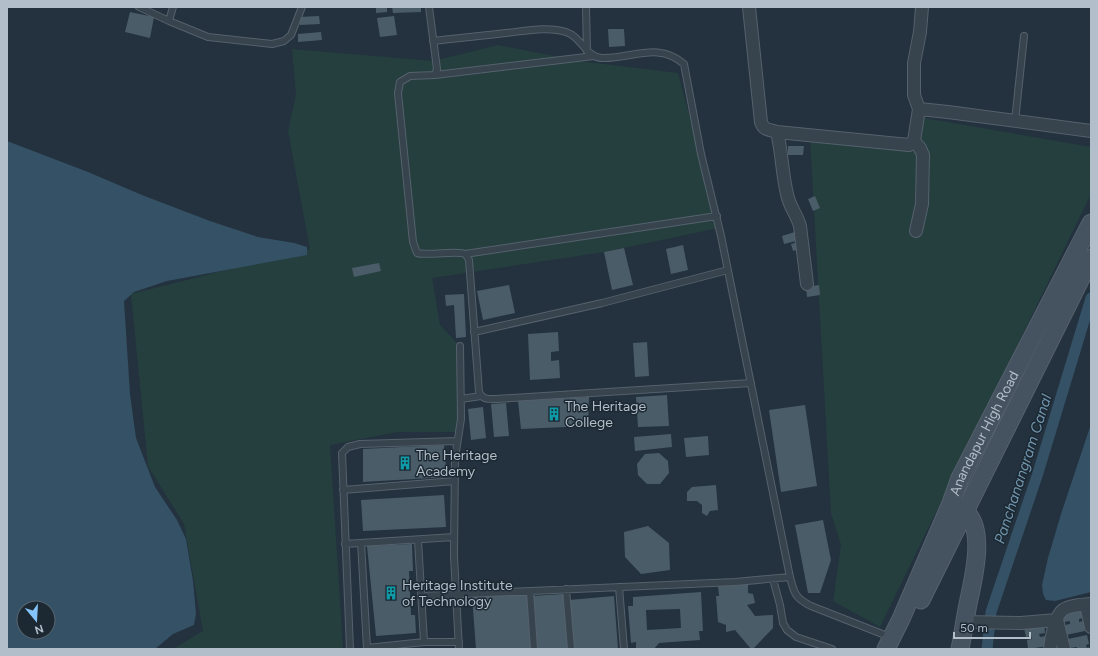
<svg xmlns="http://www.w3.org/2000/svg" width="1098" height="656" font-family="Figtree,sans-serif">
<rect width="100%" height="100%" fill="#23323e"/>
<path fill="#253f3e" d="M498,45L578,61L678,73L719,228L604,252L432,278L440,325L460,346L457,432H397L330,445L343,649H173L203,631L184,524L148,466L131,294L310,249L288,131L296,95L292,49L433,61Z
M913,116L1091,147V194L880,627L833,601L841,545L831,513L810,137L907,146Z"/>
<path fill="#355165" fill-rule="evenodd" d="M7,141L88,172L142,195L210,221L258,237L294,243L307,247V255L167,281L134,292L124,301L130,394L136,438L155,487L177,520L186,539L193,581L196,614L194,625L173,634L155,649H7ZM24,608H48V632H24Z
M1091,424V592L1055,601L1046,600L1043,594L1042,585L1048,558L1061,514Z"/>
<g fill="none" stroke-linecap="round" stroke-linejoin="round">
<path stroke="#355165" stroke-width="11" d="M987,649L991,612L1038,473L1091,298"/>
</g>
<path fill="#4b5c69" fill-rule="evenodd" d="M376,7H387V12L376,13Z
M392,7H421V12L393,13Z
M130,12L154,17L150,38L125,32Z
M319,16L320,24L300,25L299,17Z
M394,16L397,35L380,37L377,18Z
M608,29H624L625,46L609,47Z
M321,32L322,40L298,42V34Z
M788,146H804L803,155H788Z
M815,196L820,208L813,211L808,199Z
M798,231L800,240L784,244L782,236Z
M799,242L801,249L793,251L791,244Z
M683,245L688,270L671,274L666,249Z
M624,248L633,285L612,290L604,252Z
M379,263L381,271L354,277L352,268Z
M509,285L515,313L483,320L477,291Z
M819,285L820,295L807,297L806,287Z
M464,294L466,337L456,338L454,305L446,306L445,295Z
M558,332L559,351L551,352V361L559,360L560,378L530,380L528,334Z
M647,342L649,376L635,377L633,343Z
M667,395L669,426L638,427L636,397Z
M589,397L588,426L521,429L518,401Z
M506,403L509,436L494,437L491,404Z
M805,405L817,486L781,492L769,410Z
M483,407L486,438L471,440L468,409Z
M671,434L672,447L635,451L634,437Z
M708,436L709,455L686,457L684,438Z
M444,445L447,477L363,482V449Z
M659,453L668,461L669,473L660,484H647L638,475L637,464L645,454Z
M716,485L718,510L710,511L707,516L702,513V505L697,501H687V492L692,487Z
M444,495L446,527L363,531L361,500Z
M823,520L831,560L820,593H808L795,525Z
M648,526L669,543L670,570L641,574L625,557L624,532Z
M412,544L413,571H409L411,615H415L416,633L376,636L367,546Z
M748,584V593L753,594L755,603L747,605L755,616L773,615V628L753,649H751L735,630L726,632V625L718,622L716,596H719L718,585Z
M528,592L531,649H476L472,596Z
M701,592L703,631H699L700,640L659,643L654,649H636V642L631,643L628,606H633V597ZM680,609L681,628L647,630L646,610Z
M563,594L568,649H536L532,596Z
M614,596L618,649H573L569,600Z
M1081,610L1083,618L1079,619V622L1083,621L1085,631L1066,635L1065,625L1070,624V621L1064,622L1063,613Z
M1044,624L1045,633L1039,634L1040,637L1046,636L1048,646L1028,649L1027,640L1032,639L1031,636L1026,637L1024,628Z
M1087,635L1089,644L1086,645L1087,648L1089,647V649H1077V647L1070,648L1068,639Z"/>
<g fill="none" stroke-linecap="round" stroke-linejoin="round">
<g stroke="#55616c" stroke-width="8">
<path id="lane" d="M139,7L169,21L208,37L272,44L284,41L291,35L302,7
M429,7L437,69L435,75L410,76L400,82L398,93L413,242L417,253C429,256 458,250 465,254C467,256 468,258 469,260L479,392C483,400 488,399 496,399L751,383
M586,7L587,51
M169,21L173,7
M433,41C457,38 482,36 506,33C525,31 548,26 566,32C582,37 585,57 602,58C632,59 658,41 684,64L701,154L721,236L790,577C794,593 795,598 811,606L890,637
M435,75L594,56
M1015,121L1024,36
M465,254L717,216
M474,332L602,303L728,270
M461,399L481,396
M343,490L455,481
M361,543L367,648L424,642L418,540
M345,544L454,537
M773,579L780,605L783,623L787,630L796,637L832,649
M619,587L624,649
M566,589L571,649
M530,591L534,649
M421,596L735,582L790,577
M424,642H459
M350,649L342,453L348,447L360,444L457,441
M459,649L454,556L455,458L461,419L460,346"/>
</g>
<g stroke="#55616c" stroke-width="14">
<path id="street" d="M749,7L761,122C764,131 769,129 777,132C782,152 782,174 787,194C789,206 797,215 800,226L807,284
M922,7L920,32L914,63V95L919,109L948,112L1091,131
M777,132L909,145L914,141L919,109
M914,141L920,148L923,155L922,204L916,231
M1086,605L1091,627
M965,622L1021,623L1057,620L1064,649
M1050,649C1051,640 1055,615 1063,610C1069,605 1083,605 1091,604"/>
</g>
<g stroke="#55616c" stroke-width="19">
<g id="secondary">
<path d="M958,507C960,508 964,510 966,512C986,531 973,580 968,604C965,619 963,634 960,649"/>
<path d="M921,600L1091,258"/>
<path id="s1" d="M886,649L901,619L951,503L960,478L1091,223"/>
</g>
</g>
<use href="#lane" stroke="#37444e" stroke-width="6"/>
<use href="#street" stroke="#37444e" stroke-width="12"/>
<use href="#secondary" stroke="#455361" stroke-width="17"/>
</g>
<defs>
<g id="building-bare" transform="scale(1.08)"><path d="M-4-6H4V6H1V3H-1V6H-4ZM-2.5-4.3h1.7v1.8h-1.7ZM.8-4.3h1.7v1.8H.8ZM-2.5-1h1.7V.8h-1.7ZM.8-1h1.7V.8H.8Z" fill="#0f9aa8" stroke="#1c2933" stroke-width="2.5" paint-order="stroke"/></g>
</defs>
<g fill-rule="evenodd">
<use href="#building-bare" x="554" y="414"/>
<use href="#building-bare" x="405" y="463"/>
<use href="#building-bare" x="391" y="593"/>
</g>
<g text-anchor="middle" stroke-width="3" stroke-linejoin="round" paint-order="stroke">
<g font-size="14" fill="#b2bec9" stroke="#1c2933" text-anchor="start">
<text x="565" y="411">The Heritage<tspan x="565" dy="16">College</tspan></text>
<text x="416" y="460">The Heritage<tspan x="416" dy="16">Academy</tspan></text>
<text x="402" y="590">Heritage Institute<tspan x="402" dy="16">of Technology</tspan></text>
</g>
<g font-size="14" fill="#b2bec9" stroke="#1c2933">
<text dy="5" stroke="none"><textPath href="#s1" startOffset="237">Anandapur High Road</textPath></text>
</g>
<g font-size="15" font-style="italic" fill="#7195ad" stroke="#1c2933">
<text transform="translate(1023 469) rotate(-72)" y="5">Panchanangram Canal</text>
</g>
</g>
<rect width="1098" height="656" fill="none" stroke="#b2bec9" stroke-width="16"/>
<g transform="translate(36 620) rotate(162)"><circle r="19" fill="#1c2933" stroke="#58656f"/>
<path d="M0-3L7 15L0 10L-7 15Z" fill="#85c4fb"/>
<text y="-6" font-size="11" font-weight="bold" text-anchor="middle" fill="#b2bec9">N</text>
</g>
<path d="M954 632v6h76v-6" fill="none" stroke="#b2bec9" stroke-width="2"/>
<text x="960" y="632" font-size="12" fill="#b2bec9" stroke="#1c2933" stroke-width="3" paint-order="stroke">50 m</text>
</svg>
